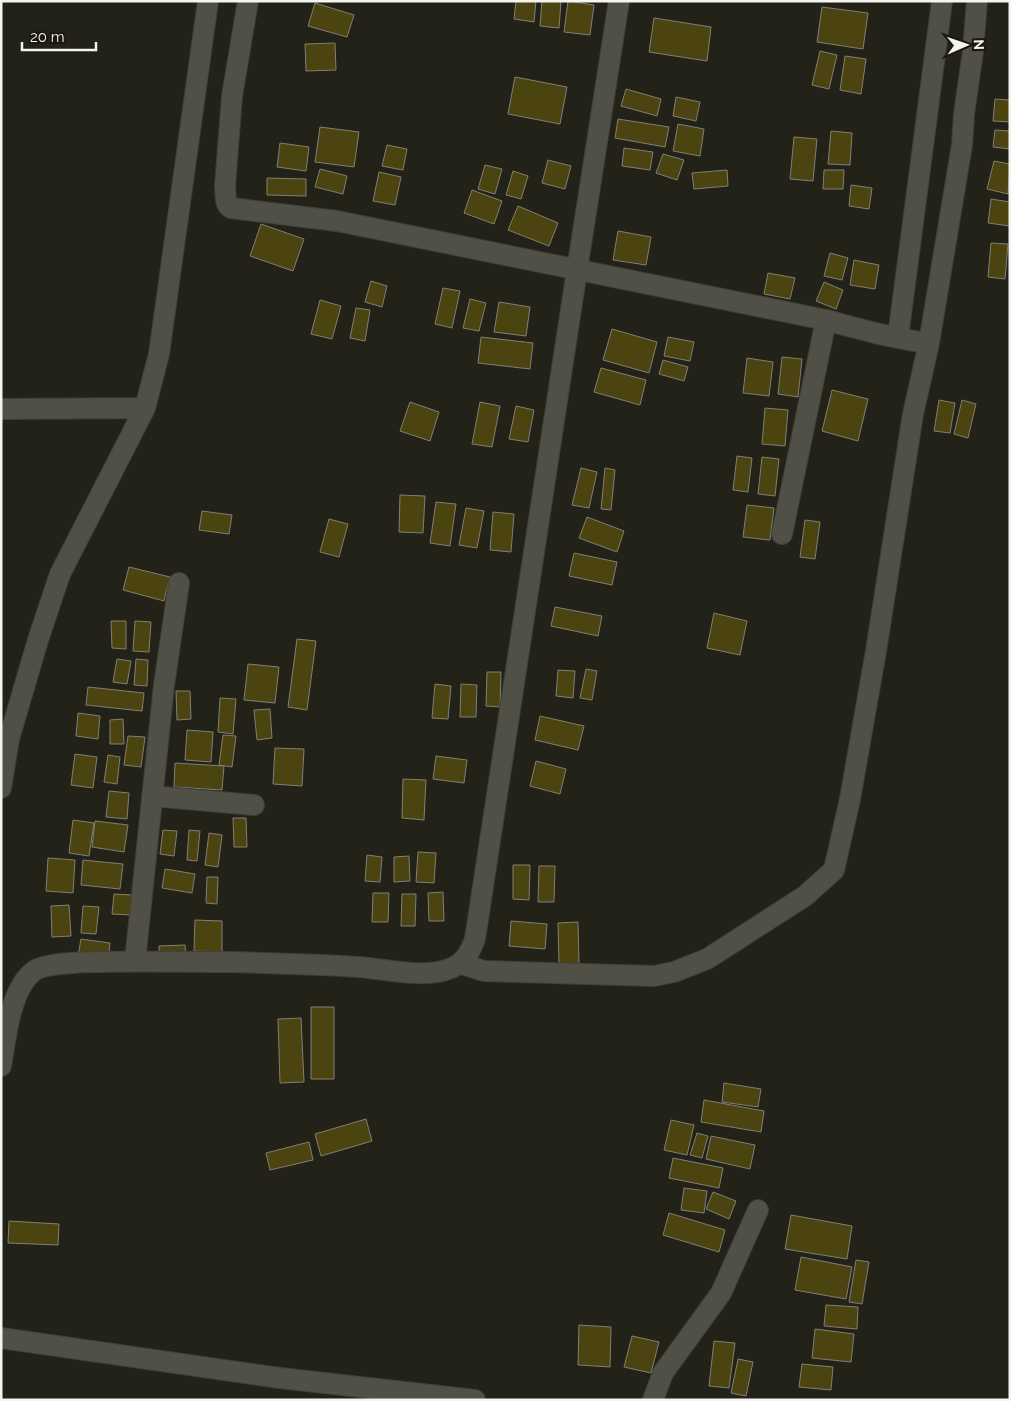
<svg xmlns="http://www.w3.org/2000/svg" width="1011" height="1401" font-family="Raleway,sans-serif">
<rect width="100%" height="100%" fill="#232219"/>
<path fill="#4c4410" stroke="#807f75" d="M516,1H536L534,22L514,19Z
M542,1H561L559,28L540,26Z
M568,1L594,5L590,35L564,32Z
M315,3L354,15L347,37L308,26Z
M822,7L868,13L863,49L817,42Z
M654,18L711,27L707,61L649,52Z
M335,43L336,70L306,71L305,44Z
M820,51L837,55L829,89L812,85Z
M845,56L866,59L861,94L840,90Z
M515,77L567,87L560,124L508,114Z
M626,89L661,99L657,116L621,106Z
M676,97L700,102L696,121L673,116Z
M995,99L1010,100V122L993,121Z
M618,119L669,127L665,147L615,138Z
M678,124L704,129L700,156L673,151Z
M320,127L359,132L354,167L315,162Z
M995,130L1010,131V149L993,147Z
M831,131L852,133L850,165L828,164Z
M794,137L817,139L813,181L790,179Z
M280,143L309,147L306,171L277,167Z
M387,145L407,149L403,170L382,166Z
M624,148L653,152L650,170L622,166Z
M663,154L684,160L677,180L656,173Z
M548,160L571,166L565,189L542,183Z
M994,161L1010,164L1008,194L987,189Z
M485,165L502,169L495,194L478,189Z
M320,169L347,176L343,194L315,187Z
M727,170L728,186L694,189L692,173Z
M824,170H844L843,189H823Z
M513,171L528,176L521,199L506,195Z
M379,172L401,177L395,205L373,201Z
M267,178L306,179V196L267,195Z
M851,185L872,188L869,209L849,206Z
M472,190L502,201L494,224L464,213Z
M991,199L1010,202V226L988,223Z
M518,206L558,223L549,246L508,230Z
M261,224L304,239L293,271L250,256Z
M618,231L651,237L646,265L613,260Z
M991,243L1008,244L1005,279L988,277Z
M830,253L848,258L842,280L824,276Z
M854,260L879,265L875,289L850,285Z
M768,273L795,278L790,299L764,294Z
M371,281L387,286L382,307L365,302Z
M824,282L843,290L836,309L816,301Z
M443,288L460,291L452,328L435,324Z
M470,299L486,303L479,331L463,328Z
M320,300L341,306L332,339L311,334Z
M499,302L530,307L526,336L494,332Z
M356,308L370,310L365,341L350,338Z
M612,329L657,342L649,373L603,360Z
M481,337L533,343L530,369L478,363Z
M668,337L694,342L690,361L664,356Z
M782,357L802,359L798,397L778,394Z
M747,358L773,362L769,396L743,393Z
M663,360L688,367L684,381L659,374Z
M601,368L646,380L640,405L594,392Z
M832,390L868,399L858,441L822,431Z
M939,400L955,403L950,433L934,431Z
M962,400L976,404L968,438L954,434Z
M410,402L439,412L430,441L400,431Z
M480,402L500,406L492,447L472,444Z
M516,406L534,410L528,442L509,439Z
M765,408L788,410L785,446L762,444Z
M737,456L752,458L748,492L733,490Z
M762,457L779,459L775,496L758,494Z
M581,468L597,472L589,508L572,505Z
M605,468L615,470L611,510L601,509Z
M400,495L425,496L423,533L399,532Z
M436,502L456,504L450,546L430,543Z
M747,505L774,508L770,540L743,537Z
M466,508L484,511L477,548L459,545Z
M202,511L232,515L229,534L199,530Z
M493,512L514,514L511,552L490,550Z
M587,517L624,531L617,552L579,538Z
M329,519L348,524L339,557L320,552Z
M805,520L820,522L815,559L800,557Z
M574,553L617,562L612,585L569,576Z
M129,567L170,577L164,601L123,590Z
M555,607L602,616L598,636L551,626Z
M714,613L747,621L740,655L707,648Z
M111,621H126V649L112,648Z
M135,621L151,622L149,652L133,651Z
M297,639L316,641L307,710L288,707Z
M117,659L131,661L127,684L113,682Z
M136,659L148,660L147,686L134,685Z
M248,664L279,667L275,703L244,700Z
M586,669L597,671L592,700L580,698Z
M558,670L575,671L573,698L556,696Z
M487,672H501L500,707L486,706Z
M435,684L451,686L448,719L432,718Z
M461,684L477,685L476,717H460Z
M88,687L144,693L142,711L86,705Z
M176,691H190L191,719L177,720Z
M220,698L236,699L233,734L218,732Z
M270,709L272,738L257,740L254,710Z
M78,713L100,716L98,739L76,736Z
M540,716L584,726L578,750L535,740Z
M123,719L124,744H110V720Z
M187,730L213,732L211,762L185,760Z
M223,735L236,736L232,767L219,765Z
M128,736L145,737L141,767L124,765Z
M275,748L304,749L302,786L273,784Z
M75,754L97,757L93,788L71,785Z
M108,755L120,757L117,784L104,782Z
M436,756L467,760L464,783L433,779Z
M536,761L566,769L560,794L530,786Z
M175,763L224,766L222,790L174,787Z
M403,779L426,780L424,820L402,818Z
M109,791L129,793L127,819L106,817Z
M233,818H246L247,847H234Z
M73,820L94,823L89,856L69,853Z
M95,821L128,825L124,852L92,847Z
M163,830L177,831L174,856L160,854Z
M189,830L200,831L197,861L187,860Z
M209,833L222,835L218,867L205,865Z
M418,852L436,853L434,883L416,882Z
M367,855L382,857L380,882L365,881Z
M409,856L410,881L394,882V857Z
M48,858L75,860L73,893L46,891Z
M83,860L123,864L120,889L81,885Z
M513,865H530L529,900L513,899Z
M539,866H555L554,902H538Z
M165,869L195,874L192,893L162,888Z
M207,877H218L217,904L206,903Z
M443,892L444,921H429L428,893Z
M373,893H389L388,922H372Z
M114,894L132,895L131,915L112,914Z
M402,894H416L415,926H401Z
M69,905L71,936L52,937L51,906Z
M83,906L99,907L96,934L81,933Z
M195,920L222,921V952L194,951Z
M511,921L547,924L545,949L509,946Z
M578,922L579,964H559L558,923Z
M81,939L110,943L108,960L78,956Z
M185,945L186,956L159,957V946Z
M311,1007H334V1079H311Z
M301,1018L304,1082L280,1083L278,1019Z
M724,1083L761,1089L758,1107L722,1102Z
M704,1100L764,1111L761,1132L701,1122Z
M366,1119L372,1141L321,1156L315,1134Z
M671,1120L694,1125L687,1155L664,1150Z
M697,1133L708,1136L702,1158L690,1155Z
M711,1136L755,1145L750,1169L706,1159Z
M309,1142L313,1160L270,1170L266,1153Z
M673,1158L723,1168L719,1188L669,1178Z
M684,1188L707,1191L704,1213L681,1210Z
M713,1192L736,1201L729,1219L706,1209Z
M669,1213L725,1230L719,1252L663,1235Z
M791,1215L852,1226L847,1259L785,1249Z
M9,1221L59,1224L58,1245L8,1243Z
M801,1257L852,1267L846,1299L795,1290Z
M856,1260L869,1262L862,1304L849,1302Z
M826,1305L858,1307L857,1329L824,1326Z
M579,1325L611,1327L610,1367L578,1365Z
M815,1329L854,1334L851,1362L812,1358Z
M632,1336L659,1342L651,1373L624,1367Z
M714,1341L735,1343L729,1388L709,1386Z
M738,1359L753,1362L746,1396L731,1393Z
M802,1364L833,1367L831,1390L799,1387Z"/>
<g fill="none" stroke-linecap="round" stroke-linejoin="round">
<g stroke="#3f3e38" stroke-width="22">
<path id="street" d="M248,1L232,96L225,186C226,194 224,204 231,208L337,221L826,320C860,329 894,339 929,343
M898,337L942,1
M1,409L145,408
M782,534L826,320
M1,788L9,739L38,640L60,574L145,408L159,354L208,1
M152,796L254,805
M135,961L164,685L179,583
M462,964L484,971L654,976L674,972L707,959L805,896L834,870L850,799L876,651L913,414L929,343L962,145L964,114L973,51L977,1
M1,1066C6,1038 10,989 34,971C44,963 86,962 101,962C143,961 184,962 226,962C270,963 315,964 359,967C385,969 421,978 446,970C463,965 469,955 475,939L577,270L619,1
M1,1338L280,1378L475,1400
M653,1400L663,1373L721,1293L758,1210"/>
</g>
<use href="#street" stroke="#515046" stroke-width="20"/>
</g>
<rect width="1011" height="1401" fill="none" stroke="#f5f5ef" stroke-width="5"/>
<g transform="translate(966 45) rotate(88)" stroke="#1a1810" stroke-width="4" paint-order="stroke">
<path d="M0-4L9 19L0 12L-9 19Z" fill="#f5f5ef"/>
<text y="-8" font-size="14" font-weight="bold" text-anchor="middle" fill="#f5f5ef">N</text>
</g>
<path d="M22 42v8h74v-8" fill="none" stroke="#f5f5ef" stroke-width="2.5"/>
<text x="30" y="42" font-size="15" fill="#f5f5ef" stroke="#1a1810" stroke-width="4" paint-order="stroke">20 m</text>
</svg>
